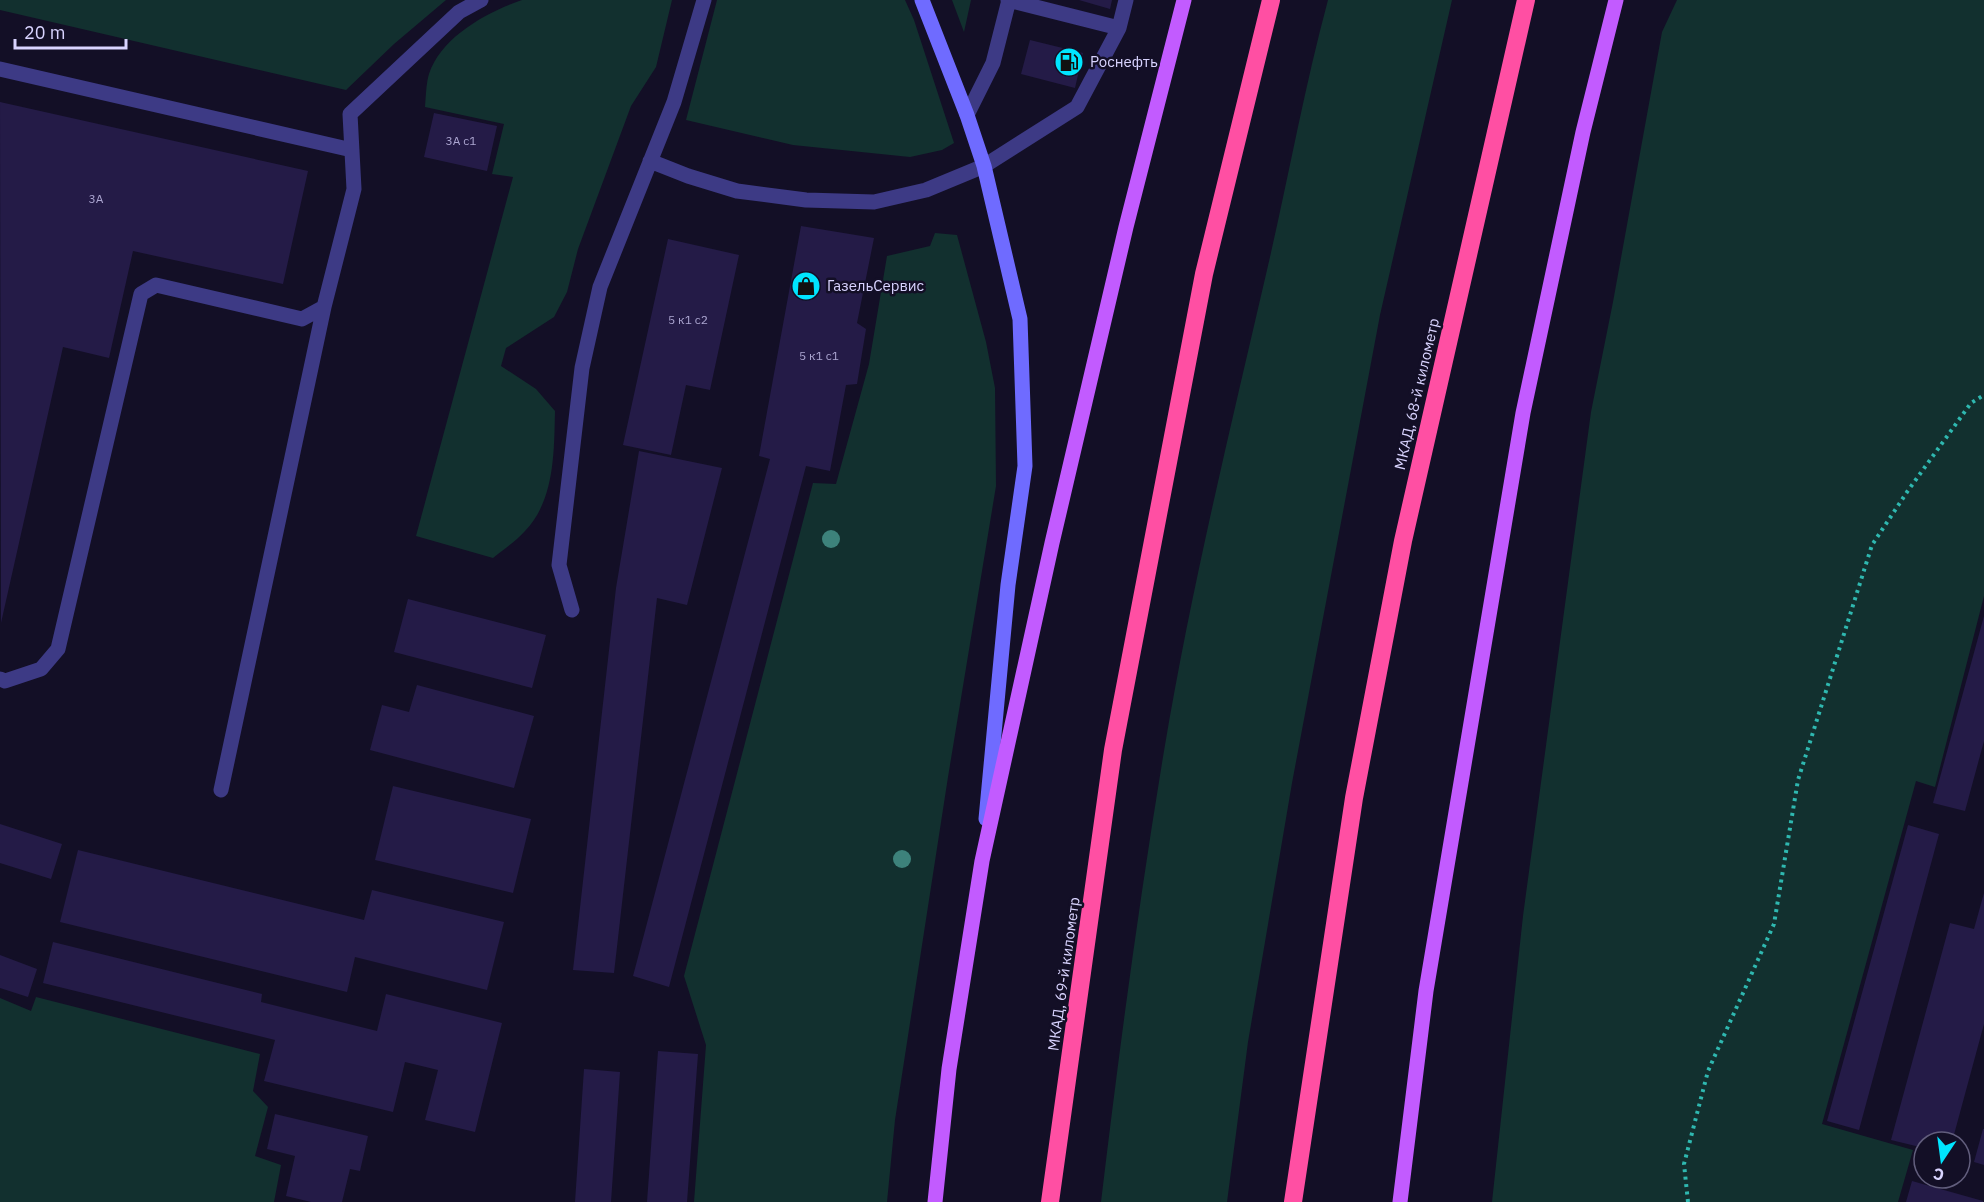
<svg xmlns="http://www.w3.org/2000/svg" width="1984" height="1202" font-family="'IBM Plex Sans',sans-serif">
<rect width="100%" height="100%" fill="#130f26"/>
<path fill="#12302f" d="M0,0H446L394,44L346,90L0,10Z
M522,0H672L656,67L631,106L578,249L567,292L554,317L506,348L501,366L536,389L555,411C554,451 555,500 525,531C516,541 503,550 493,558L416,536L513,177L492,174L504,124L425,107C426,96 426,84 429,74C441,37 487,12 522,0Z
M717,0H905L914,20L954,143L942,150L910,157L793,145L686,120Z
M952,0H971L964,32Z
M1328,0H1452L1380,315L1292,783L1248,1042L1227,1202H1101C1119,1051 1139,901 1164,751C1191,589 1230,430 1267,270C1288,180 1304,89 1328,0Z
M1677,0H1984V596L1935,787L1916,781L1822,1124L1913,1150L1898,1202H1492L1523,916L1591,412L1613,302L1662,32Z
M935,233L957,235L986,342L995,388L996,486L948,777L895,1120L887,1202H694L706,1045L684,976L813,483L836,484L869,364L887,256L930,246Z
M36,997L260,1054L253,1091L268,1107L255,1156L281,1165L274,1202H0V998L31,1011Z"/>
<path fill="#241b47" d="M1079,0H1112L1110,9Z
M1030,40L1083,53L1075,88L1021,74Z
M0,102L308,171L283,284L133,251L109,358L63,347L1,623Z
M434,113L497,126L487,171L424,157Z
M801,226L874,238L857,323L866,329L857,384L846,385L830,471L806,466L669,987L633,976L770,459L759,456Z
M668,239L739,255L710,390L686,385L671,455L623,445Z
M639,451L722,468L687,605L657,598L614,973L573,970L616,588Z
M408,599L546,635L532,688L394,652Z
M1984,616V741L1965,811L1933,803Z
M417,685L534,716L514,788L370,750L382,705L409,712Z
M393,786L531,819L513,893L375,860Z
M0,824L62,844L51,879L0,863Z
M1908,825L1939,834L1859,1130L1827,1121Z
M78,850L364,920L372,890L504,922L487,990L355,957L347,992L60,922Z
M1984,893V1024L1952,1142H1924V1148L1891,1140L1950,923L1974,929Z
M53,942L262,994L261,1002L377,1031L386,994L502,1023L475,1132L425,1120L438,1070L405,1062L393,1112L264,1081L275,1040L43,983Z
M0,955L37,969L28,997L0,988Z
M658,1051L698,1054L687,1202H647Z
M584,1069L620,1072L611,1202H575Z
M275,1114L368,1136L360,1171L350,1169L342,1202H311L286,1196L295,1156L267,1149Z
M1983,1129H1984V1165L1974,1162Z
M1912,1181L1983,1201V1202H1906Z"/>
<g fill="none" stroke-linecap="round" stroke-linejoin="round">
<path stroke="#2fb8b0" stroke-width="4" stroke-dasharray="3 4.5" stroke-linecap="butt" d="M1688,1202L1684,1164L1708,1071L1774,924L1798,780L1872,545L1907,492L1971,403L1984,395"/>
<path stroke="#3d3a85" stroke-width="15" d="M1008,0L1119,28
M0,69L352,150
M967,115L993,63L1009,0
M650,161L688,176L737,191L806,200L874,202L926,190L984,166L1077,107L1119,28L1126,0
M572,610L559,565L582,368L600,287L674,102L704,0
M0,679L5,681L41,669L58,649L141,294L156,285L302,319L324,307L354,189L350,114L459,12L481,0
M221,790L324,307"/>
<path stroke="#6f6bff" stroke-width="15" d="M922,0L967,115L984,166L1020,319L1025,466L1008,585L986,819"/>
<path stroke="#c25bff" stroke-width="15" d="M935,1202L949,1069L982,861L1052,543L1126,227L1184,0
M1400,1202L1426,991L1523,413L1583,132L1616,0"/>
<path stroke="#ff4fa3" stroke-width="18" d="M1050,1202L1113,750L1204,274L1271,0
M1293,1202L1354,798L1403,541L1526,0"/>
</g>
<g fill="#3d827b">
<circle cx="831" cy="539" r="9"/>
<circle cx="902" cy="859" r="9"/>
</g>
<defs>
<g id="fuel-disc" transform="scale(1.5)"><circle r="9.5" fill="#00e5ff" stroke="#130f26"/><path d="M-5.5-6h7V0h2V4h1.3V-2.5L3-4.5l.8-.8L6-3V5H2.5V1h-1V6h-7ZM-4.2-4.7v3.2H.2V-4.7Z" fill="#111"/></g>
<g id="shop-disc" transform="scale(1.5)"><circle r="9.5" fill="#00e5ff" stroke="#130f26"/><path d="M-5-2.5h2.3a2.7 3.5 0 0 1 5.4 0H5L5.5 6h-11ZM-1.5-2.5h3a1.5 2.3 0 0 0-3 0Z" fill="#111"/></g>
</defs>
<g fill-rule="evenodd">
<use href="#fuel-disc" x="1069" y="62"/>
<use href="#shop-disc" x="806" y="286"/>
</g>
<g text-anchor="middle" stroke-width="5" stroke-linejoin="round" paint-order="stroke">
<g font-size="12" fill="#aca6d1">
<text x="461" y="145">3А с1</text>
<text x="96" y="203">3А</text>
<text x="688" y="324">5 к1 с2</text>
<text x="819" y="360">5 к1 с1</text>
</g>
<g font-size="15" fill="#d9d4ff" stroke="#130f26" text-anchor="start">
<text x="1090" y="67">Роснефть</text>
<text x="827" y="291">ГазельСервис</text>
</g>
<g font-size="15" fill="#d9d4ff" stroke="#130f26">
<text transform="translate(1417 394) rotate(-77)" y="5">МКАД, 68-й километр</text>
<text transform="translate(1064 974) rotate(-82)" y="5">МКАД, 69-й километр</text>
</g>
</g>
<g transform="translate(1942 1160) rotate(193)"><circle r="28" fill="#130f26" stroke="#625e7d" stroke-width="1.5"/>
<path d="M0-4.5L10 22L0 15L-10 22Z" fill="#00e5ff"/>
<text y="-9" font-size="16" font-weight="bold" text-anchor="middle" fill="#d9d4ff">С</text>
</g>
<path d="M15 39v9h111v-9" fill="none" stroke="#d9d4ff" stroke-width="3"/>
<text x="24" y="39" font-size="18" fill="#d9d4ff" stroke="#130f26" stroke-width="4.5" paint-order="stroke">20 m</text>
</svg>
